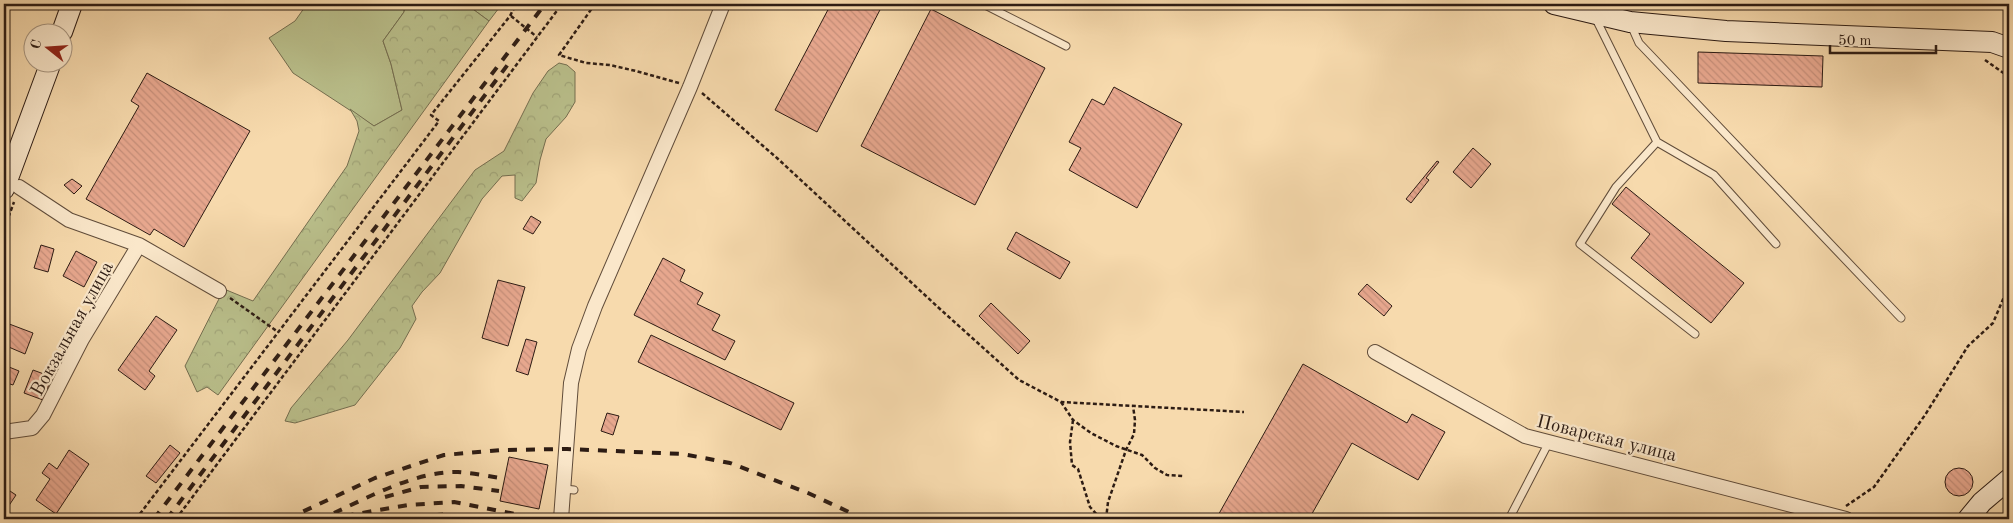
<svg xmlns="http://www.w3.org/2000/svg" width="2013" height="523" font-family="'Old Standard TT',serif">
<defs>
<pattern id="forest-crowns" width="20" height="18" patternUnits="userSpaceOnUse" patternTransform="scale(1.25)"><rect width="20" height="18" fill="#bac08c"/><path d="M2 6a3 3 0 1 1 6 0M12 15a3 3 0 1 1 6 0" fill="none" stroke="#a0a478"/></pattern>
<pattern id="building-back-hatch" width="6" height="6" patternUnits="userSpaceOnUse" patternTransform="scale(1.25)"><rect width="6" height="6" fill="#e7a78e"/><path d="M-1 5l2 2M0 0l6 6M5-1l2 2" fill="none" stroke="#c68f7a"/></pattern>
</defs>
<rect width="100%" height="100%" fill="#f7daad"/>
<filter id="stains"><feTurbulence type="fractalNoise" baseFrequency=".004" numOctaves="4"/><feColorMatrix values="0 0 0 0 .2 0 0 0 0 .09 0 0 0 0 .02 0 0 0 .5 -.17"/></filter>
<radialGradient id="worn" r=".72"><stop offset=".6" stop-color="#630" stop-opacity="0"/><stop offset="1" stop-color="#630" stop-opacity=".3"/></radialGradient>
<path fill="#bac08c" stroke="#746e50" d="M307,4H405L404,12L383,41L391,64L402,110L374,126L293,73L269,38L295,21Z
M466,4H502L489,21Z"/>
<path fill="url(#forest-crowns)" stroke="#746e50" d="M405,4H466L489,21L218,395L207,387L197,392L185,366L224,289L253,301L347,166L359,131L357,121L350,109L374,126L402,110L391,64L383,41L404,12Z
M559,63L567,65L575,72V102L566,117L546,139L540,160L536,183L522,201L515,198V175L502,176L482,199L440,273L422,292L412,306L416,319L400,348L355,405L295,423L285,421L291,408L348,340L475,170L504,151L533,93L548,71Z"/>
<path fill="url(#building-back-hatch)" stroke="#2d1c14" d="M831,4H883L817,132L775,110Z
M1884,4H1967V9Z
M931,9L1045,68L975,205L861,146Z
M1698,52L1823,56L1822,87L1698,83Z
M147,73L250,131L184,247L154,229L150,235L86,199L139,106L131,101Z
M1114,87L1182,124L1137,208L1069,170L1081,148L1069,142L1092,99L1104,105Z
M1473,148L1491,164L1471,188L1453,172Z
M1437,161L1439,162L1426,178L1429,180L1411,203L1406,199Z
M72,179L82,186L74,194L64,185Z
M1626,187L1744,283L1711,323L1631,258L1650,234L1612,204Z
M531,216L541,222L533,234L523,229Z
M1016,232L1070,262L1060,279L1007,249Z
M41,245L54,249L48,272L34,268Z
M76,251L97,262L84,287L63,276Z
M663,258L685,270L680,281L703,293L697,304L720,315L712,330L735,341L725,360L634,315Z
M498,280L525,287L508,346L482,338Z
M1367,284L1392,306L1384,316L1358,294Z
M991,303L1030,341L1018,354L979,316Z
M156,316L177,330L149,371L155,376L145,390L118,370Z
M4,322L33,333L25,354L4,345Z
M651,335L794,403L781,430L638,362Z
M526,339L537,342L528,375L516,371Z
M1303,364L1407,423L1412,414L1445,432L1418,480L1352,443L1309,519H1216Z
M4,365L19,371L13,385L4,382Z
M33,370L52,377L43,400L24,393Z
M607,413L619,416L613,435L601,431Z
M170,445L180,453L156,483L146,476Z
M69,450L89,464L56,514L36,500L50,479L42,473L49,463L57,469Z
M509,457L548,465L539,509L500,501Z
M1945 482a14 14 0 1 1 28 0a14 14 0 1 1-28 0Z
M4,487L16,495L6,510L4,508Z
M443,513L440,519H383V518Z"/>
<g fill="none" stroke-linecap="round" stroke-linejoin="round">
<g stroke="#604c3a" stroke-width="9">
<path id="lane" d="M983,4L1066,46
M1611,16L1619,4
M1595,17L1657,142L1616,187L1580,244L1695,334
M1631,25L1639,43L1901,318
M1657,142L1714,175L1776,244
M564,489L574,490
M1509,519L1549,442"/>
</g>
<g stroke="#604c3a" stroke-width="16">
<path id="street" d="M19,187L69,220L139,245L219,291
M1375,352L1525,436L1846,519
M4,432L32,428L43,415L82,339L139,245
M561,519L571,383L579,349L595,306L690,87L723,4"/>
</g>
<g stroke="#2d1c14" stroke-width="22">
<path id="secondary" d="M1554,4L1630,22L1726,31L1992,42L2009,48
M62,32L72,4
M4,189L51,62
M1968,519L1982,502L2009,479"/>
</g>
<path stroke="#2d1c14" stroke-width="2.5" stroke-dasharray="4 2.5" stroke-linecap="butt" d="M595,4L559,55L586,63L610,65L636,71L679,83
M1526,4L1537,7
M511,16L537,37
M1985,60L2009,77
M702,93L777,158L940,309L1019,380L1061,402L1244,412
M4,229L14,202
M230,298L278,332
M1061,402L1073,420L1091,433L1116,446L1142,455L1155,468L1167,475L1184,476
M1073,420L1070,442L1072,465L1078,469L1090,507L1101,519
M1846,506L1874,487L1925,415L1968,346L1993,323L2009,285
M136,519L439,121L431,115L510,16L516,4
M176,519L562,4
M1106,519L1108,502L1126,450L1134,434L1135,420L1133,406"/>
<use href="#lane" stroke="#fae7ca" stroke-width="7"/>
<use href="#street" stroke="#fae7ca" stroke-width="14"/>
<use href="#secondary" stroke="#fae7ca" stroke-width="20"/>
<path stroke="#2d1c14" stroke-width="4" stroke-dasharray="9 9" stroke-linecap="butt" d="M385,497L421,487L461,486L499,491
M334,513C371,496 417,471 458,472C472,473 487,476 500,478
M154,519L545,4
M167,519L509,63
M287,519L375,478L444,455L502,450L567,449L683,454L730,463L808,493L864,519
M327,519L408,505L454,502L541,519"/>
</g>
<g text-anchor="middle" stroke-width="4.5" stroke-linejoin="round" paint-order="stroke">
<g font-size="19" fill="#2d1c14" stroke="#fae7ca">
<text transform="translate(71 328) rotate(-61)" y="7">Вокзальная улица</text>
<text transform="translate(1607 437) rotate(14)" y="7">Поварская улица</text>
</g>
</g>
<rect width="2013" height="523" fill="none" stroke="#f7daad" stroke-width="20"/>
<rect x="5" y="5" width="2003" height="513" fill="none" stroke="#2d1c14" stroke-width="2.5"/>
<rect x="10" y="10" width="1993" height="503" fill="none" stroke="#2d1c14"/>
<g transform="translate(48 48) rotate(287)"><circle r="24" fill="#fae7ca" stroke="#a89681"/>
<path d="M0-4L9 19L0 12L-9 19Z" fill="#8f2418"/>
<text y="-8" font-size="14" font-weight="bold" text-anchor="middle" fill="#2d1c14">С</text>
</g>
<path d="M1830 45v8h106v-8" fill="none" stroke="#2d1c14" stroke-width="2.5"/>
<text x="1838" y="45" font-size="15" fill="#2d1c14" stroke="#fae7ca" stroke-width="4" paint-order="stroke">50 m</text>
<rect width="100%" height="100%" filter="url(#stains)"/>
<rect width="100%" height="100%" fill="url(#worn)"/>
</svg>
